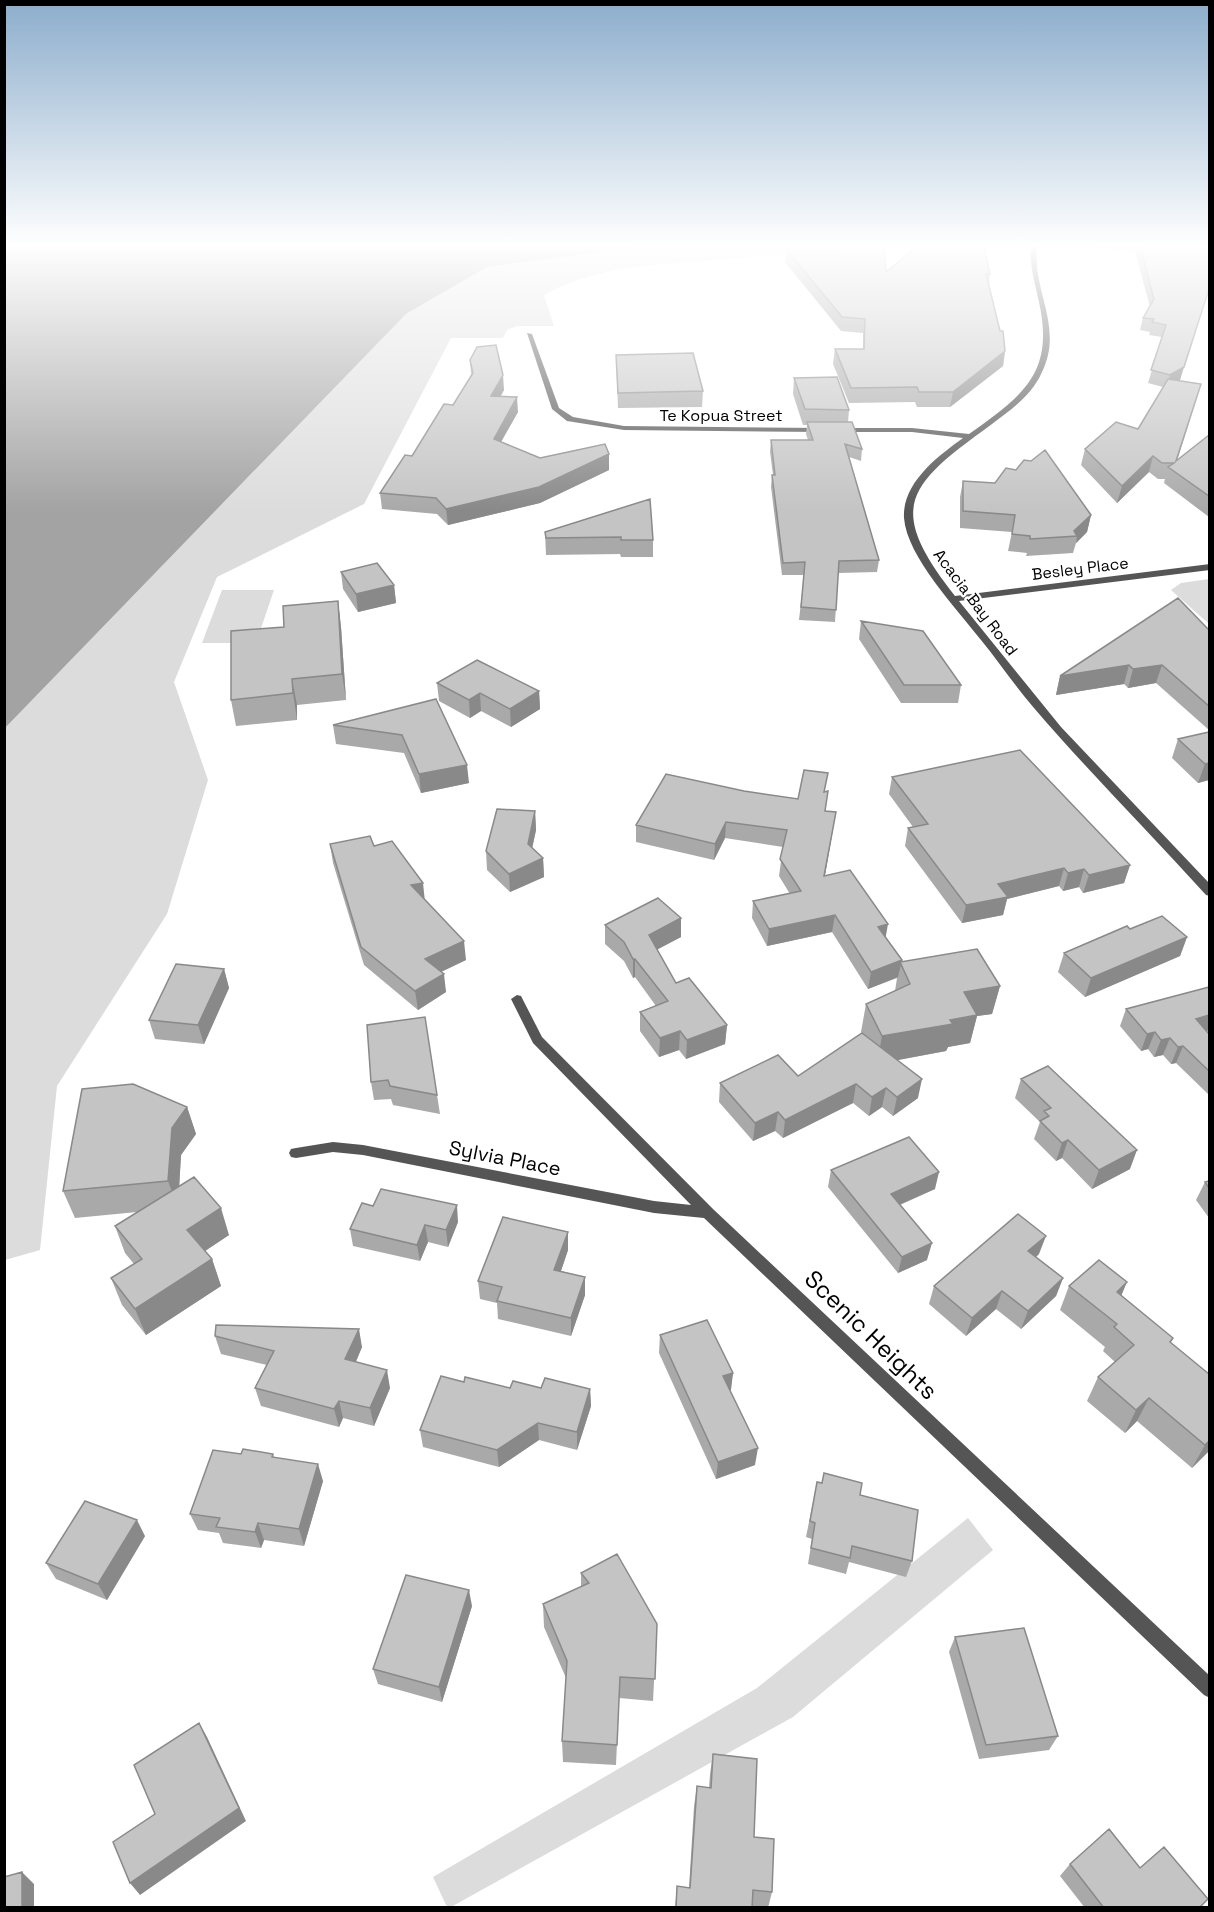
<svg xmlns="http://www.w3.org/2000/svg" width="1214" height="1912" font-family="'Space Grotesk',sans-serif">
<rect width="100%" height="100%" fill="#fff"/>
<path fill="#dcdcdc" d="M670,243L767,248L804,243H920L917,245C855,249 793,254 730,259C668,264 600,264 544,295L554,326H517L507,330L503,338H451L364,504L217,577L174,682L208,780L167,914L57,1086L40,1250L5,1260V728L406,314L487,267Z
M1209,579H1210L1209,624L1171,590L1181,583Z
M222,590H274L256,643H202Z
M968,1518L993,1550L793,1717L451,1907H447L433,1877L757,1688Z"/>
<path fill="#a3a3a3" d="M5,243H670L487,267L406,314L5,728Z"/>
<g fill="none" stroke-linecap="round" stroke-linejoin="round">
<path fill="#555" fill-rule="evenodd" d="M1032,243H1038C1029,287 1065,325 1042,372C1032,395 1011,410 992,424C908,485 884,506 955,596L1210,564V570L959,601L1061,727L1210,884V896L1206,895C1149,832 1089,772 1034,708C1015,686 999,662 981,640C957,609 907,557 904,518C902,483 938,456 963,438L912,432H839L835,430L839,428H912L969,434C1022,396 1055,374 1039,302C1035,283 1028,263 1032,243Z
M527,333L532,334L559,408L573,417L624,426L822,428L826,430L822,432L624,430L567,421L552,409Z
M517,995L521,996L542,1037L713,1209L1210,1676V1698L1204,1695L704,1218L654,1213L363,1155L333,1152L296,1158L291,1157L289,1153L291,1149L296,1148L333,1142L363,1145L654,1201L691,1205L533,1043L511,999Z"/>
</g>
<path fill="#a9a9a9" d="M841,243L886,272L921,243H988L986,250L985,251L990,274L989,283L1005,351L1003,366L950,407H917L915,402L849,403L833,364L835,349H863V333L841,331L785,262L786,249L840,250Z
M1077,243H1209L1180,380L1179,381L1201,384L1177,461L1209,435V517L1164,483L1165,479H1158L1149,472L1117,503L1081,465L1085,449L1138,429L1163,387L1148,383L1162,337L1149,335L1150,332L1140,330L1143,318L1150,307L1135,251L1077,246Z
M616,355L703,391L702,407L618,408Z
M470,360L504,390L500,397L518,412L501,442L540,458L609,470L540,503L448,525L437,514L382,509L380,493L412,456L453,405L471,375Z
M794,378L849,410L848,422L862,449L861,461L849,457L879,560L877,572L838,573L835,622L799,620L804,575H782L771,487L772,475H773L770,452L771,440H808L806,434L807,425H803L793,394Z
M963,481L1091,515L1087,532L1076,543L1073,553L1026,556L1027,553L1008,551L1012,532L960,528V497Z
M650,499L653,540V557H621L620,554L546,555L545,532Z
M341,572L394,585L396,603L358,612L343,589Z
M338,601L341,627L346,700L297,705V720L236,726L231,700L284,627Z
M861,621L961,685L958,703H901L859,639Z
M1209,629V730L1156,683L1128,688L1124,684L1056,695L1060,676Z
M437,683L539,691L540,709L511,727L481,711L470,718L439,701Z
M436,699L469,783L421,793L404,753L336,744L333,725Z
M1209,732V780L1198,783L1172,758L1178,739Z
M892,777L1130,865L1124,883L1083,893L1079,887L1063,891L1059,886L1007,899L1003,915L962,923L905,846L908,828L913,827L889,794Z
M744,791L798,799L826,792V811L833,829L825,875L886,937L901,962L1000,986L992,1014L977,1016L970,1043L948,1047L946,1051L897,1060L918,1098L893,1116L882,1107L869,1116L853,1103L783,1138L775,1131L753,1141L719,1102L720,1083L798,1076L862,1033L861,1032L866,1004L895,991L897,978L868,989L832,932L767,946L752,918L753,901L790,894L779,876L783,847L725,838L714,860L636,842V825Z
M535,811L536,830L532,848L543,858L544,877L510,892L487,870L486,851Z
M330,844L374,846L425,900L466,960L441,972L446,992L418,1010L364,965L333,863Z
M681,918V937L657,949L676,983L727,1025L725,1044L686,1059L679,1050L659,1057L640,1031V1012L656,1006L635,977L633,978L624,961L605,944V925Z
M1130,929L1187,937L1180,956L1085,997L1058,972L1064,953Z
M224,969L229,988L204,1044L155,1039L149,1020Z
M1209,987V1030L1207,1031L1209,1034V1095L1176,1063L1171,1064L1163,1055L1154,1057L1148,1049L1141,1051L1120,1026L1126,1009Z
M367,1025L437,1095L440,1114L393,1105L391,1099L374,1100L371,1082Z
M1021,1079L1130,1169L1092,1189L1062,1158L1056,1161L1034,1139L1040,1122L1015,1098Z
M187,1107L196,1134L181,1155L179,1187L229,1235L205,1251L212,1259L221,1286L146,1335L122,1305L111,1278L134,1264L125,1253L115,1226L137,1212L75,1218L63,1191Z
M831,1170L935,1189L900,1205L927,1260L898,1273L828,1187Z
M1209,1181V1218L1196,1200L1205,1182Z
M458,1222L448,1247L428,1242L420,1261L353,1246L350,1229Z
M568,1232V1250L561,1271L585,1277V1295L571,1336L498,1319L497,1303L480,1299L478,1281Z
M1039,1254L1036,1257L1063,1278L1056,1296L1021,1329L996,1309L966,1336L929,1304L934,1286Z
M1069,1286L1121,1296L1173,1338L1170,1343L1209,1451L1192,1468L1137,1421L1125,1433L1087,1401L1098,1377L1115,1362L1103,1351L1105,1347L1060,1310Z
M660,1335L733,1373L730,1391L755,1465L716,1479L659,1353Z
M215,1336L362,1347L356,1362L390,1388L374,1426L343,1418L339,1427L261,1406L255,1388L267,1365L221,1354Z
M464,1382L510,1388L590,1389L591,1406L577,1450L539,1440L499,1467L423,1447L420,1430Z
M241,1454H273L274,1458L323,1481L304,1546L264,1540L261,1548L223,1543L219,1533L198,1530L190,1514Z
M817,1482L860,1495L912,1561L906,1577L849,1562L846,1574L808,1564L812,1539L806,1537Z
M145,1536L107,1600L56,1579L46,1563Z
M581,1573L657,1624L653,1701L619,1698L616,1765L563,1762L562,1741L566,1678L544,1627L543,1604L581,1587Z
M472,1606L442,1702L378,1684L373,1669Z
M955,1637L1058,1736L1049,1750L979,1759L949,1652Z
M713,1754L754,1837L772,1892L768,1908H675L677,1886L689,1888L694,1806L697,1786L709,1788L710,1774Z
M1070,1864L1140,1868L1199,1908H1085L1060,1876Z"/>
<path fill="#898989" d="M982,243H988L986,250L980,255Z
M1209,289L1180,380L1167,389L1170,375Z
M1005,351L1003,366L950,407L953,392Z
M503,375L504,390L492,412L491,396Z
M517,397L518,412L494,454V439Z
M609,454V470L540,503L448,525L446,509Z
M1153,456L1149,472L1117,503L1122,486Z
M1091,515L1087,532L1076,543L1077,536L1074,531Z
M394,585L396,603L358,612L356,594Z
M338,601L341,627L346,700L342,674Z
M1129,665L1124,684L1056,695L1060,676Z
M1162,665L1156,683L1128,688L1133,669Z
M292,679L297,705V720L293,693Z
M539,691L540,709L511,727L510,709Z
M480,693L481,711L470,718L469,700Z
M1209,763V780L1198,783L1205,764Z
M467,765L469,783L421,793L419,774Z
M535,811L536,830L529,863L528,844Z
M836,812L833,829L822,892L824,876Z
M726,822L725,838L714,860L715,844Z
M543,858L544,877L510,892L509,874Z
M1130,865L1124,883L1083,893L1089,875Z
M1064,868L1059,886L1007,899L1003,915L962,923L966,905L998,884Z
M1084,869L1079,887L1063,891L1068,873Z
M423,883L425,902L411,885Z
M835,915L832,932L767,946L769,929Z
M681,918V937L649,954V935Z
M888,924L885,941L878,927Z
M1187,937L1180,956L1085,997L1091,978Z
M464,941L466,960L428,978L425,959Z
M633,959H635V977L633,978Z
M902,960L898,977L868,989L871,972Z
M224,969L229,988L204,1044L198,1025Z
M444,974L446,992L418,1010L415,991Z
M1000,986L992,1014L977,1016L970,1043L948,1047L946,1051L877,1064L882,1036L950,1020L964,992Z
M1209,1015V1030L1190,1036L1196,1019Z
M727,1025L725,1044L686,1059L687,1040Z
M680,1031L679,1050L659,1057L660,1038Z
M1155,1032L1148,1049L1141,1051L1147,1034Z
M1170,1038L1163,1055L1154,1057L1161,1040Z
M1183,1046L1176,1063L1171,1064L1178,1047Z
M922,1079L918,1098L893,1116L897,1097Z
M856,1084L853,1103L783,1138L785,1120Z
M886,1088L882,1107L869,1116L872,1097Z
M187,1107L196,1134L181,1155L178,1208L168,1181L172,1128Z
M778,1112L775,1131L753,1141L755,1123Z
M1068,1140L1062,1158L1056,1161L1062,1143Z
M1137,1150L1130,1169L1092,1189L1099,1170Z
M939,1172L935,1189L887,1210L891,1194Z
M457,1205L458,1222L448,1247L446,1230Z
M221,1208L229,1235L196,1257L187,1230Z
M425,1225L428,1242L420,1261L417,1245Z
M568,1232V1250L555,1288L554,1270Z
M1046,1236L1039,1254L1022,1269L1028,1251Z
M932,1243L927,1260L898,1273L902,1257Z
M212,1259L221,1286L146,1335L135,1309Z
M585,1277V1295L571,1336V1318Z
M1063,1278L1056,1296L1021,1329L1028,1311Z
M1127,1282L1117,1306V1292Z
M1002,1291L996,1309L966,1336L972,1318Z
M359,1329L362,1347L349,1377L345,1359Z
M387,1370L390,1388L374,1426L370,1408Z
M733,1373L731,1390L721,1394L723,1376Z
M590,1389L591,1406L577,1450V1432Z
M1149,1398L1137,1421L1125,1433L1136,1410Z
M339,1401L343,1418L339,1427L334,1409Z
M538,1423L539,1440L499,1467L497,1450Z
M1209,1441V1451L1192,1468L1205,1445Z
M758,1448L755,1465L716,1479L718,1462Z
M318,1464L323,1481L304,1546L299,1529Z
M137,1520L145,1536L107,1600L98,1584Z
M258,1523L264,1540L261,1548L255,1532Z
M469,1590L472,1606L442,1702L439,1687Z
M199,1723L207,1737L246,1821L140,1895L130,1883Z
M22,1872L34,1884V1908H22Z"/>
<path fill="#c4c4c4" stroke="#898989" stroke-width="1.5" d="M841,243H884L886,272L921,243H983L990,274H986L1000,331H1003L1005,351L953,392H919L917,387L851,388L835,349H864L865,319L842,317L786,249L841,250Z
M1139,243H1209V289L1184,367L1170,375L1151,370L1166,325L1152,322L1154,319L1143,318L1154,299Z
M496,345L503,375L491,396L517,397L494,439L540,458L605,444L609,454L539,487L446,509L436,498L380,493L405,455L412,456L444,404L453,405L473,373L470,360L477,347Z
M693,353L703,391L618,393L616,355Z
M837,377L849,410L805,409L794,378Z
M1168,379L1201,384L1176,461L1209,435V496L1168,467L1174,463H1162L1153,456L1122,486L1085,449L1116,422L1138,429Z
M807,422H852L862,449L845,444L879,560L839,561L836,610L801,607L805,562L783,563L772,475H775L771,440H813Z
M1045,450L1091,515L1074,531L1077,536L1030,539V536L1012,534L1015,515L963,511V481L995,483L1006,468L1016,470L1024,460L1031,461Z
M650,499L653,540H621V537L546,538L545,532Z
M377,563L394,585L356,594L341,572Z
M1178,598L1208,629H1209V706L1162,665L1133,669L1129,665L1060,676Z
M338,601L342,674L292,679L293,693L231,700V631L284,627L283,606Z
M861,621L923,631L961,685H904Z
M477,660L539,691L510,709L480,693L469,700L437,683Z
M436,699L467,765L419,774L402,735L333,725Z
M1209,732V763L1205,764L1178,739Z
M1020,750L1130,865L1089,875L1084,869L1068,873L1064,868L998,884L1008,897L966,905L908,828L928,824L892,777Z
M804,770L828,773L824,792L828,791L825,811L836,812L824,876L850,870L888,924L878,927L902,960L871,972L835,915L769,929L753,901L801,891L780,859L787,830L726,822L715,844L636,825L666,774L744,791L798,799Z
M497,809L535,811L528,844L543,858L509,874L486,851Z
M370,836L374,846L392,841L423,883L411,885L464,941L425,959L444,974L415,991L361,947L330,844Z
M658,898L681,918L649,935L676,983L689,978L727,1025L687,1040L680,1031L660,1038L640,1012L668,1001L635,959H633L624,942L605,925Z
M1162,916L1187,937L1091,978L1064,953L1127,926L1130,929Z
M977,949L1000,986L964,992L977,1015L950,1020L953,1024L882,1036L866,1004L910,984L900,962Z
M176,964L224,969L198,1025L149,1020Z
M1209,987V1015L1196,1019L1209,1034V1071L1183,1046L1178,1047L1170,1038L1161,1040L1155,1032L1147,1034L1126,1009Z
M425,1017L437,1095L390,1086L388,1080L371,1082L367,1025Z
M862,1033L922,1079L897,1097L886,1088L872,1097L856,1084L785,1120L778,1112L755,1123L720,1083L778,1055L798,1076Z
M1048,1066L1137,1150L1099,1170L1068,1140L1062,1143L1040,1121L1049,1116L1044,1111L1051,1108L1021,1079Z
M133,1084L187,1107L172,1128L168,1181L63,1191L82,1089Z
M909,1137L939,1172L891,1194L932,1243L902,1257L831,1170Z
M194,1177L221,1208L187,1230L212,1259L135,1309L111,1278L142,1259L115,1226Z
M1209,1181V1188L1205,1182Z
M381,1189L457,1205L446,1230L425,1225L417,1245L350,1229L362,1203L373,1206Z
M1018,1214L1046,1236L1028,1251L1063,1278L1028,1311L1002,1291L972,1318L934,1286Z
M503,1217L568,1232L554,1270L585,1277L571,1318L497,1301L502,1287L478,1281Z
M1099,1260L1127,1282L1117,1292L1173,1338L1170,1342L1209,1374V1441L1205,1445L1149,1398L1136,1410L1098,1377L1134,1345L1114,1327L1117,1324L1069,1286Z
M707,1320L733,1373L723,1376L758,1448L718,1462L660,1335Z
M216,1325L359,1329L345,1359L387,1370L370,1408L339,1401L334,1409L255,1388L274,1351L215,1336Z
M441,1376L464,1382L465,1377L510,1388L513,1381L541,1388L545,1378L590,1389L577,1432L538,1423L497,1450L420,1430Z
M243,1449L273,1454L272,1457L318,1464L299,1529L258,1523L255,1532L216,1527L220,1518L190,1514L213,1450L241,1454Z
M824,1473L862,1483L860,1495L918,1510L912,1561L852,1546L850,1558L811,1548L815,1523L810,1521L817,1482L822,1483Z
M85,1501L137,1520L98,1584L46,1563Z
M617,1554L657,1624L655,1679L620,1677L617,1745L562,1741L567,1661L543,1604L589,1583L581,1573Z
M406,1575L469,1590L439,1687L373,1669Z
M1024,1628L1058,1736L986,1745L955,1637Z
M199,1723L239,1808L130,1883L113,1842L155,1814L134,1765Z
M713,1754L757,1759L754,1837L774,1839L772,1892L753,1890L752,1908H676L677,1886L690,1888L697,1786L711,1788Z
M1109,1829L1140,1868L1164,1847L1208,1899L1199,1908H1104L1070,1864Z
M22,1872V1908H4V1877Z"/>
<linearGradient id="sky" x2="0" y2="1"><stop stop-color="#8cadcc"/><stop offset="0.48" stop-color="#fff"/><stop offset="1" stop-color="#fff" stop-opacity="0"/></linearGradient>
<rect width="1214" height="511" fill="url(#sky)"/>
<g text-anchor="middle" stroke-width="4.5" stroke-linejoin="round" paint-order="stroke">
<g font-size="16" fill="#000" stroke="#fff">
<text x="721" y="421">Te Kopua Street</text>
<text transform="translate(1080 568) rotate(-7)" y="6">Besley Place</text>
<text transform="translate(976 602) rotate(53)" y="6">Acacia Bay Road</text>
</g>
<g font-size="20" fill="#000" stroke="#fff">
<text transform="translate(505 1158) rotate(11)" y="7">Sylvia Place</text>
</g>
<g font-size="24" fill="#000" stroke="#fff">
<text transform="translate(871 1335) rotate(44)" y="8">Scenic Heights</text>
</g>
</g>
<rect width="1214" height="1912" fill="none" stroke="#000000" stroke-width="12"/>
</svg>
